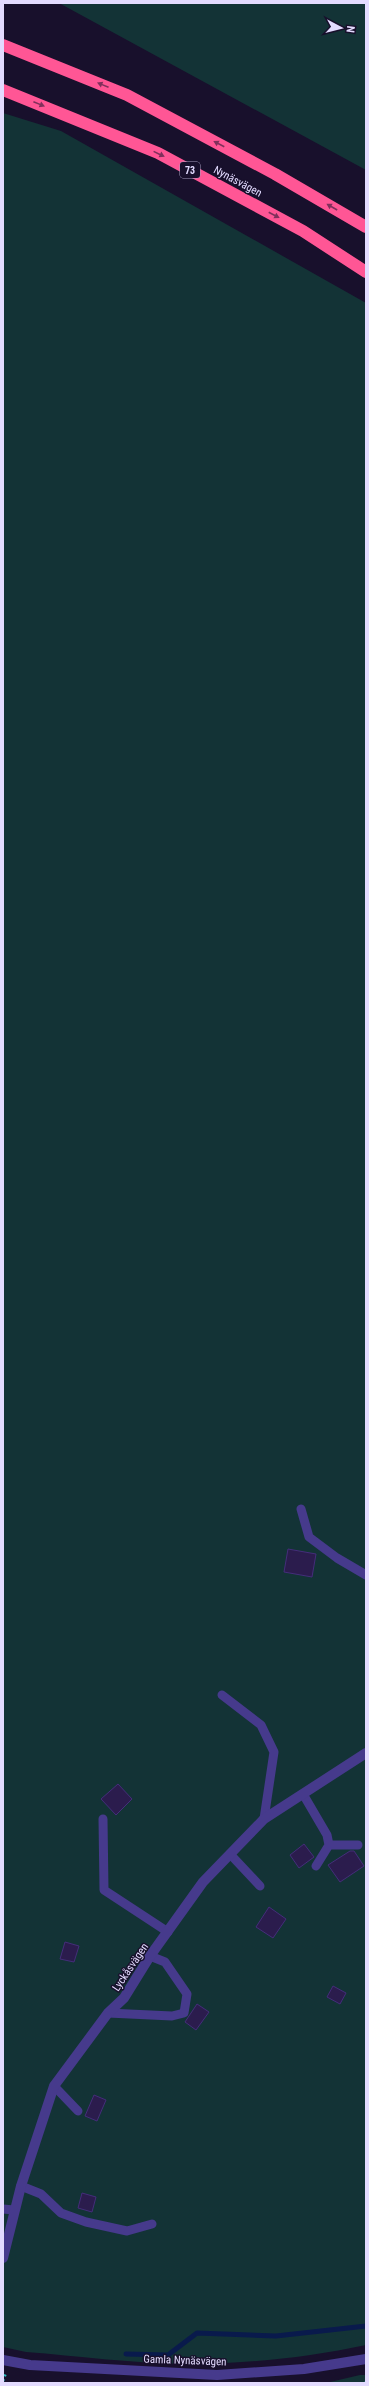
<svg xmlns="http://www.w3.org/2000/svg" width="369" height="2386" font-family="'Roboto Condensed',sans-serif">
<rect width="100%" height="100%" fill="#18102c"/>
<path fill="#133336" d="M59,3H366V170Z
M3,113L61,131L366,303V2345C306,2358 244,2364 183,2364C130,2363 78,2356 26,2352L3,2347Z
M360,2375H366V2383H326Z"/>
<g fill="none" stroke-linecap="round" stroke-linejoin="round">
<path stroke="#091a4c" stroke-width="5" d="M126,2354L168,2355L197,2333L276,2336L366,2326"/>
</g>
<path fill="#2b1c4d" stroke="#442d7a" d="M288,1549L316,1554L312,1577L284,1572Z
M118,1784L132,1799L116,1815L101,1799Z
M304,1844L314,1857L299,1868L290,1855Z
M350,1851H354L364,1866L340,1882L328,1865Z
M269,1907L286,1919L273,1938L256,1927Z
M65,1942L79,1946L74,1962L60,1959Z
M333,1986L346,1993L340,2004L327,1997Z
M197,2004L209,2012L196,2030L185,2022Z
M94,2095L106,2100L97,2121L85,2116Z
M82,2193L96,2197L92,2212L78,2208Z"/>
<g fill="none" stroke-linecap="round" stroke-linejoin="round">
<path stroke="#2dbbc1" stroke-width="2.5" stroke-dasharray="2 3" stroke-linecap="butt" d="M3,2381L6,2373
M364,2383H366"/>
<path stroke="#463a8c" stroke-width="9" d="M301,1509L309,1537L337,1558L366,1575
M222,1695L261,1725L274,1752L264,1819
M303,1794L327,1835L329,1845L316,1866
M103,1819L104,1890L168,1932
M329,1845H358
M230,1854L260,1886
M108,2013L172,2016L184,2013L187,1994L165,1962L150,1956
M54,2086L78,2111
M21,2186L41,2194L61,2213L86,2222L127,2231L152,2224
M3,2209L14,2210"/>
<path stroke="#463a8c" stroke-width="10" d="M3,2258L21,2186L54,2086L108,2013L124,1998L150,1956L203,1882L264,1819L366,1753"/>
<path stroke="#463a8c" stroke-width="10" d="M3,2360L30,2365L217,2375L304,2369L366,2359"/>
<path stroke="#ff5695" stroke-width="12" d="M3,45L127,95L275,174L366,227
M3,90L158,153L303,231L366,272"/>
</g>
<defs><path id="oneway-solid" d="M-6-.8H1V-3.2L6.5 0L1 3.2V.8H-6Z"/></defs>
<g fill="#80305b">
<use href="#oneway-solid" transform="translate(103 85) rotate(-158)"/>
<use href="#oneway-solid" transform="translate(39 104) rotate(22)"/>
<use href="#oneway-solid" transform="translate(219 144) rotate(-152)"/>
<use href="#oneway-solid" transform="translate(159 154) rotate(26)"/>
<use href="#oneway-solid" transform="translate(332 207) rotate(-150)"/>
<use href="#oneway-solid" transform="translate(274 215) rotate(28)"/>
</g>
<g text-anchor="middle" stroke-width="3" stroke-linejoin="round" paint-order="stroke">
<rect fill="#18102c" stroke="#a69ec0" stroke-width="1" x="180" y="162" width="20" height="16" rx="3"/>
<g font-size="10" font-weight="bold" fill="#e3dbff">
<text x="190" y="174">73</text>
</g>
<g font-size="11" fill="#e3dbff" stroke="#18102c">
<text transform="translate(238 181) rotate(28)" y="4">Nynäsvägen</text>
<text transform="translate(130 1967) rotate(-56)" y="4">Lyckåsvägen</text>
<text transform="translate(185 2360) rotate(2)" y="4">Gamla Nynäsvägen</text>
</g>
</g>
<rect width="369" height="2386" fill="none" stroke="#e3dbff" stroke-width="8"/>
<g transform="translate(341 28) rotate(97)" stroke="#18102c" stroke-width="3" paint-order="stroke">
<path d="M0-3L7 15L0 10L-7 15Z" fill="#e3dbff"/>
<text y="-6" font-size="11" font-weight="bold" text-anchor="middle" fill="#e3dbff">N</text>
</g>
</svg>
